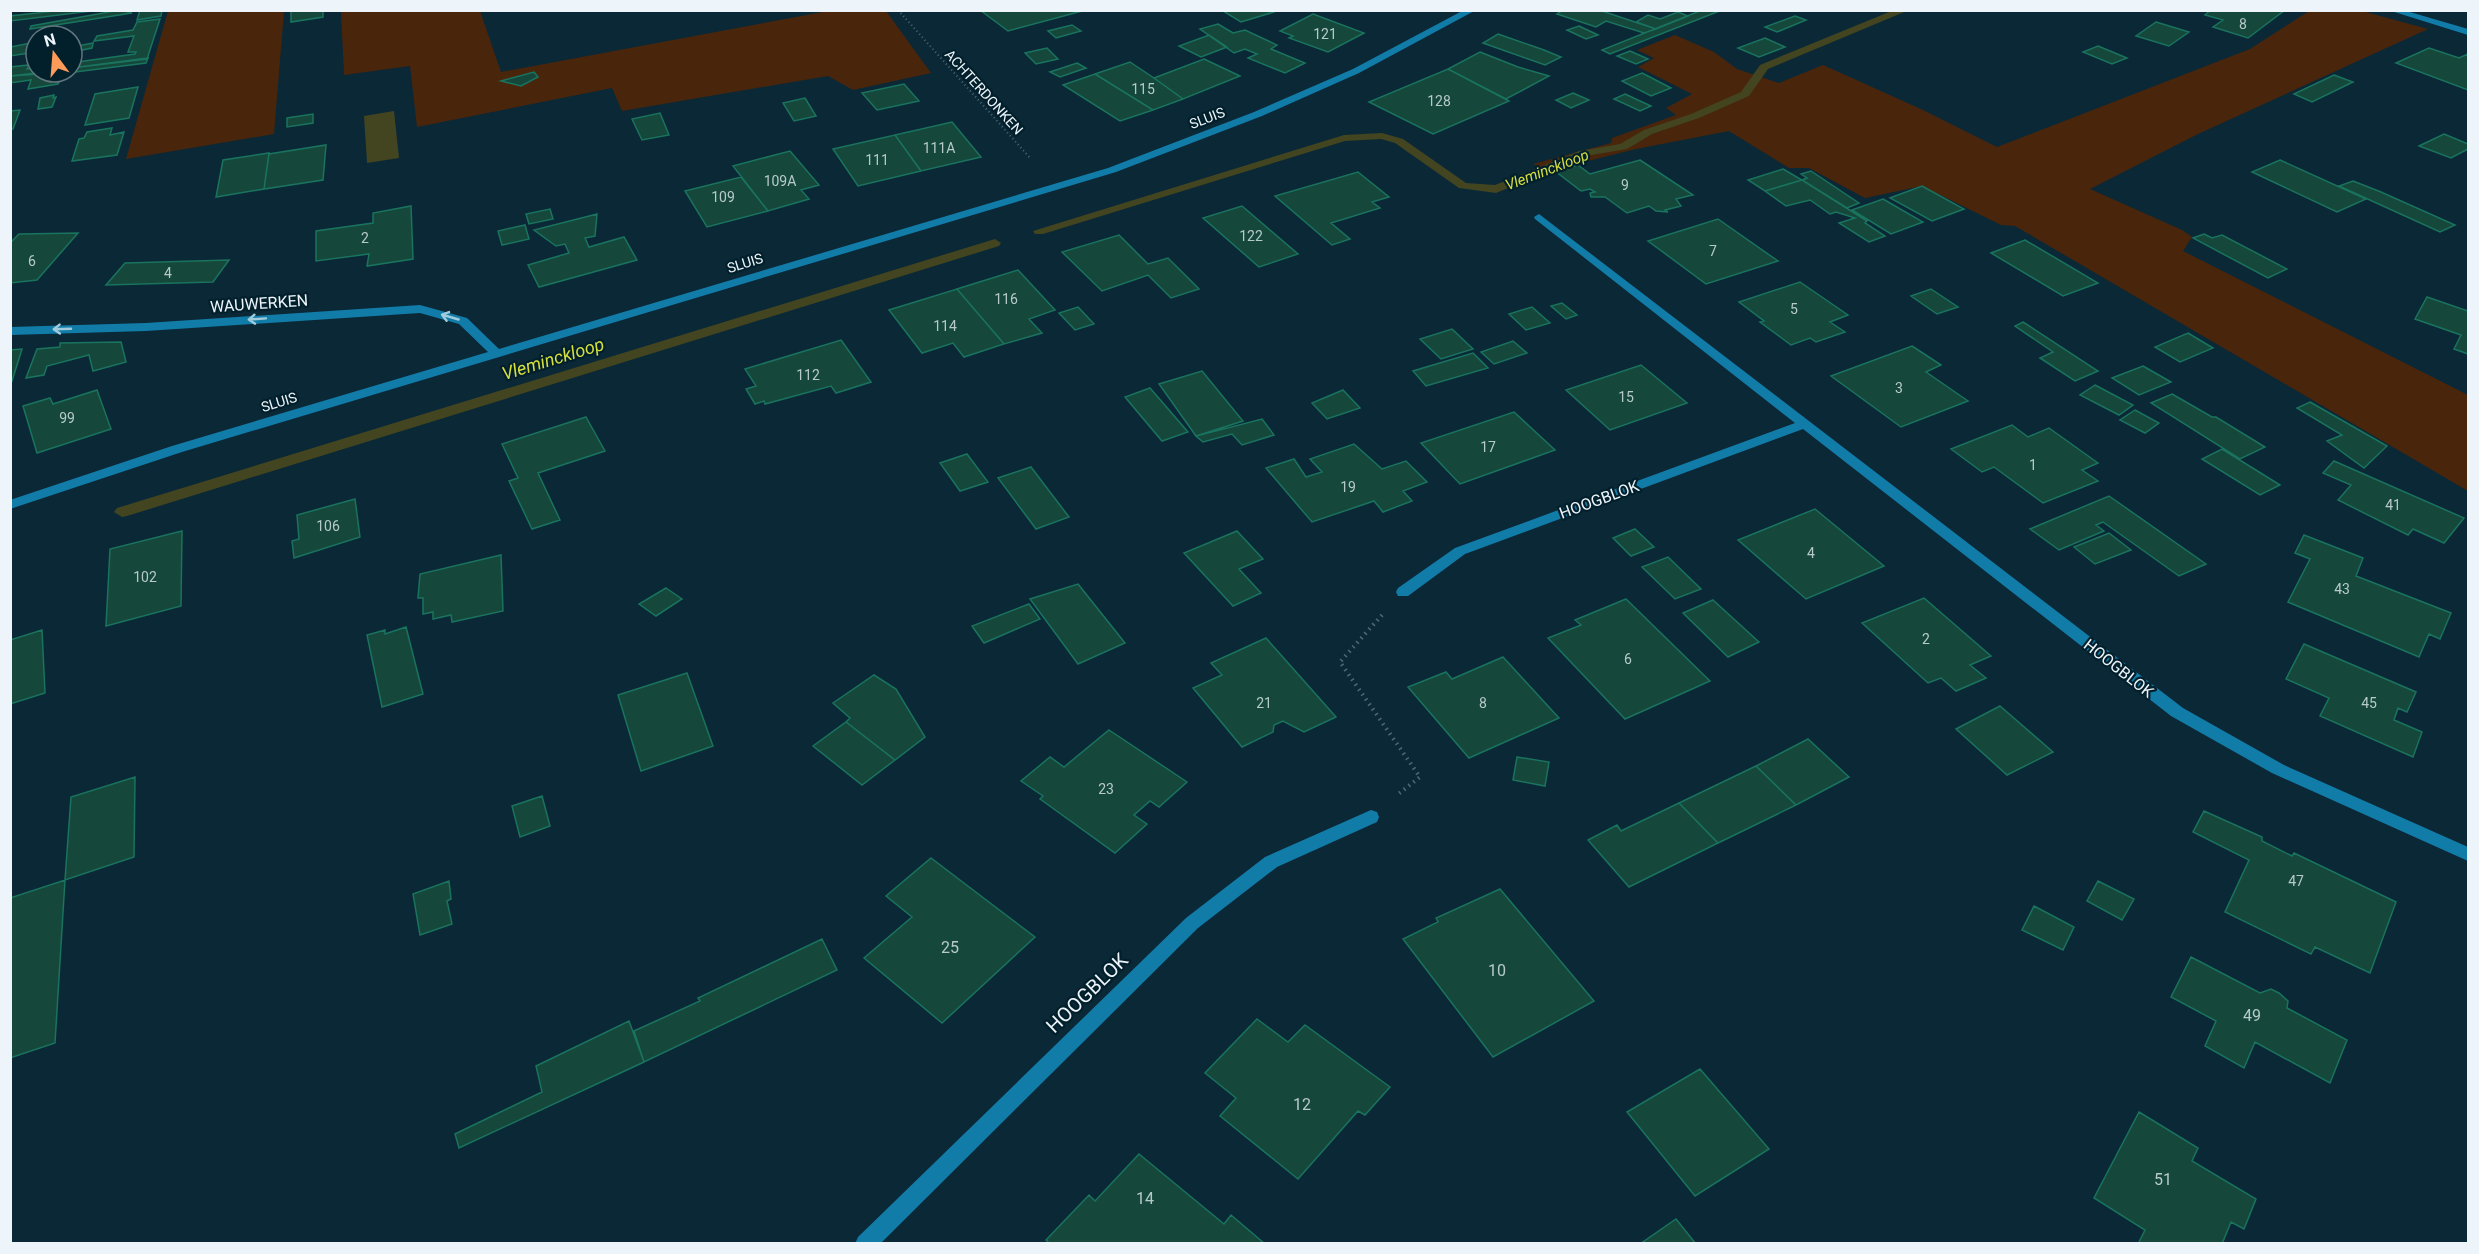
<svg xmlns="http://www.w3.org/2000/svg" width="2479" height="1254" font-family="Roboto,sans-serif">
<rect width="100%" height="100%" fill="#0b2837"/>
<path fill="#49250c" d="M168,11H284L274,134L126,159Z
M341,11H480L501,72L828,11H886L931,73L853,90L828,76L622,111L612,88L417,127L410,66L344,75Z
M2309,11H2362L2428,29L2198,134L2090,189L2182,230L2192,237L2183,251L2468,395V491L2015,226L2001,225L1922,186L1865,198L1809,168H1789L1729,131L1636,149L1548,171L1533,164L1611,143L1612,138L1676,115L1666,108L1692,94L1638,67L1654,58L1637,50L1675,35L1714,52L1737,69L1779,83L1823,65L1923,110L1997,147L2250,49Z"/>
<path fill="#42451f" d="M394,111L399,158L367,163L364,116Z"/>
<g fill="none" stroke-linecap="round" stroke-linejoin="round">
<path fill="#42451f" fill-rule="evenodd" d="M1894,10H1909L1768,69L1749,96L1699,118L1652,134L1627,149L1586,156L1496,193L1459,188L1395,143L1381,139L1345,141L1043,234H1035L1033,231L1344,135L1382,133L1403,139L1466,183L1495,185L1579,151L1620,144L1644,130L1691,114L1741,92L1760,65Z
M995,239L1001,243L999,246L127,516L122,517L114,512L117,508Z"/>
</g>
<path fill="#15483b" stroke="#1a735e" stroke-width="1.5" d="M64,10H100L10,21V16Z
M120,10L132,13L30,29L31,26Z
M140,10H162L161,16L137,20Z
M323,10V17L291,22V12L294,10Z
M980,10H1086L1008,31Z
M1272,10L1274,12L1241,22L1223,11Z
M1563,10H1599L1656,29L1644,33L1606,21L1596,27L1557,14Z
M1702,10H1722L1610,54L1602,50Z
M2211,10H2285L2248,38L2213,27L2223,20L2205,15Z
M1678,12L1688,16L1656,29L1636,22L1648,15L1660,19Z
M1313,14L1364,33L1328,52L1289,38L1293,36L1280,31Z
M1795,16L1806,20L1777,32L1765,27Z
M160,19L147,59L72,68V55L81,54L77,62L135,54L136,52H128L134,36L94,41L97,36L133,30L137,22Z
M2156,22L2189,32L2169,46L2136,36Z
M1218,24L1233,33L1245,30L1277,45L1271,49L1305,63L1285,73L1248,58L1257,54L1245,49L1234,53L1200,29Z
M1072,25L1081,31L1056,38L1048,31Z
M1579,26L1598,35L1586,39L1567,30Z
M1498,34L1544,50L1561,57L1545,65L1483,43Z
M1209,35L1227,47L1201,57L1179,46Z
M1765,38L1785,47L1759,57L1738,48Z
M36,42V52L10,56V47Z
M93,43L92,48L72,52V47Z
M2098,46L2127,58L2112,64L2083,52Z
M1047,48L1058,59L1036,64L1025,53Z
M2429,48L2459,58L2468,54V90L2396,63Z
M1630,51L1648,59L1636,64L1617,56Z
M1480,52L1518,67L1549,76L1506,99L1448,69Z
M148,58L146,63L75,72L63,76L58,84L28,89L31,80L10,83V76L72,72V68Z
M1204,59L1240,76L1183,99L1154,78Z
M1130,62L1154,78L1183,99L1153,110L1095,74Z
M1077,63L1086,68L1060,77L1050,72Z
M29,65L27,69L36,68V72H45L10,76V67Z
M1448,69L1509,101L1433,134L1369,102Z
M534,72L538,77L521,86L501,81Z
M1642,73L1671,88L1651,96L1622,81Z
M1095,74L1153,110L1120,121L1063,85Z
M2334,75L2353,82L2312,102L2294,94Z
M904,84L919,101L877,110L862,93Z
M138,87L129,118L85,125L95,94Z
M1573,93L1589,100L1571,108L1556,100Z
M1625,94L1651,106L1640,111L1614,99Z
M54,95L53,98L56,97L52,107L38,109L40,98Z
M805,98L816,116L794,121L783,103Z
M20,110L13,129L10,130V111Z
M660,113L669,135L642,140L632,119Z
M313,114V123L287,127V118Z
M952,122L981,157L921,171L895,135Z
M112,128L110,135L124,132L117,155L72,161L79,139L84,138L87,132Z
M2444,134L2468,144V149L2451,158L2419,146Z
M895,135L921,171L858,186L833,149Z
M326,145L323,180L264,189L269,154Z
M790,151L819,185L801,190L809,199L768,211L733,166Z
M269,153L264,189L216,197L223,160Z
M1640,160L1693,195L1676,199L1681,206L1665,210L1668,212L1656,211L1649,206L1627,213L1605,197H1591L1590,193L1595,192L1590,189L1581,191L1555,171L1578,165L1590,174Z
M2280,160L2366,199L2337,212L2252,172Z
M1783,169L1802,180L1765,191L1748,180Z
M1811,171L1859,203L1847,208L1802,180L1807,178L1801,174Z
M1358,172L1389,197L1372,202L1380,208L1331,223L1350,239L1332,245L1275,196Z
M741,177L768,211L707,227L685,191Z
M1802,180L1867,221L1865,223L1885,236L1869,242L1839,223L1855,218L1836,212L1830,214L1810,200L1786,206L1765,191Z
M2353,181L2381,192L2455,225L2440,232L2339,186Z
M1922,186L1964,209L1932,221L1890,198Z
M1883,199L1923,222L1891,234L1852,210Z
M411,206L413,259L367,266L369,254L316,261V231L373,223V213Z
M1242,206L1298,254L1259,267L1203,218Z
M550,209L553,219L529,224L526,214Z
M597,214L595,236L585,238L589,247L624,237L637,260L539,287L528,265L569,253L565,244L556,246L534,230Z
M1718,219L1778,261L1706,284L1648,241Z
M525,225L529,239L502,245L498,231Z
M78,233L37,280L10,283V243L19,234Z
M2204,234L2212,238L2222,235L2287,269L2268,278L2193,238Z
M1119,235L1148,264L1168,258L1199,289L1171,298L1148,275L1102,291L1062,252Z
M2025,240L2098,283L2063,296L1991,253Z
M229,260L213,282L106,285L125,263Z
M1018,270L1055,310L1029,319L1042,333L1004,344L957,289Z
M1800,282L1848,315L1830,322L1845,332L1816,342L1810,338L1791,345L1760,322L1764,321L1739,302Z
M957,289L1004,344L964,357L953,343L922,353L889,310Z
M1931,289L1958,307L1937,314L1911,296Z
M2427,297L2468,311V354L2454,349L2461,335L2415,319Z
M1562,303L1577,315L1566,319L1551,306Z
M1078,307L1094,324L1075,330L1059,313Z
M1532,307L1550,323L1526,330L1509,314Z
M2023,322L2098,371L2075,381L2040,358L2053,352L2015,326Z
M1452,329L1473,349L1441,359L1420,339Z
M2188,333L2213,348L2180,362L2155,347Z
M841,340L871,382L836,393L831,386L765,404L764,401L755,404L746,389L756,386L745,369Z
M1513,341L1527,353L1494,364L1481,352Z
M121,342L126,362L93,371L89,355L47,366L44,375L26,378L37,349L60,347V343Z
M1912,346L1941,365L1926,372L1968,401L1901,427L1831,376Z
M22,349L12,381H10V350Z
M1473,353L1488,368L1426,386L1413,371Z
M1641,365L1687,403L1610,430L1566,390Z
M2143,366L2171,382L2139,395L2112,378Z
M1202,371L1243,421L1196,436L1159,384Z
M2095,385L2133,405L2119,415L2080,395Z
M1150,388L1188,432L1162,441L1125,397Z
M97,390L111,429L37,453L23,406L50,398L53,404Z
M1343,390L1360,408L1327,419L1312,403Z
M2172,394L2212,417H2216L2265,447L2240,459L2151,403Z
M2310,402L2387,446L2364,468L2327,441L2342,435L2297,408Z
M2135,410L2159,423L2145,433L2120,420Z
M1514,412L1555,450L1460,484L1421,443Z
M586,417L605,451L538,473L560,520L532,529L509,481L518,478L502,444Z
M1262,419L1274,435L1242,445L1232,434L1203,442L1196,436Z
M2012,425L2028,437L2049,428L2098,463L2082,470L2098,481L2043,503L1994,467L1982,472L1951,449Z
M1354,444L1382,469L1406,461L1427,482L1403,491L1412,501L1383,512L1374,501L1312,522L1266,468L1294,459L1306,477L1322,472L1310,459Z
M2222,449L2280,485L2260,495L2202,459Z
M967,454L988,482L960,491L940,463Z
M2334,461L2464,518L2444,543L2413,529L2408,535L2338,500L2351,485L2323,473Z
M1031,467L1069,517L1036,529L998,478Z
M2109,496L2206,564L2179,576L2103,522L2096,525L2104,531L2059,550L2030,529Z
M355,499L360,537L294,558L292,541L299,539L297,515Z
M1815,509L1884,566L1806,599L1738,540Z
M1635,529L1654,547L1631,556L1613,538Z
M182,531L181,606L106,626L110,549Z
M1237,531L1263,559L1239,569L1261,593L1233,606L1184,553Z
M2109,533L2131,550L2095,564L2074,547Z
M2304,535L2363,558L2356,576L2451,613L2440,639L2429,634L2419,657L2288,602L2310,559L2295,553Z
M501,555L503,611L452,622L451,615L433,619V612L423,614V598H418L420,574Z
M1668,557L1701,589L1675,599L1642,567Z
M1078,584L1125,643L1078,664L1030,599Z
M666,588L682,599L656,616L639,604Z
M1924,598L1991,656L1970,665L1986,678L1956,691L1941,678L1928,683L1862,623Z
M1626,599L1710,681L1625,719L1548,638L1581,625L1575,620Z
M1713,600L1759,642L1728,657L1683,613Z
M1029,604L1040,619L984,643L972,626Z
M406,627L423,694L382,707L367,635L385,630V634Z
M42,630L45,693L10,704V640Z
M1266,638L1336,717L1304,732L1283,721L1274,725L1273,732L1242,747L1193,688L1222,675L1211,663Z
M2304,644L2416,692L2407,712L2398,708L2394,720L2422,732L2413,757L2320,716L2329,698L2286,679Z
M1503,657L1559,718L1469,758L1408,687L1446,672L1452,679Z
M687,673L713,746L641,771L618,695Z
M874,675L896,689L925,737L895,760L846,722L850,718L833,703Z
M2000,706L2053,752L2007,775L1956,729Z
M846,722L895,760L862,785L813,746Z
M1109,730L1187,782L1159,807L1150,801L1134,815L1147,824L1115,853L1040,799L1043,796L1021,781L1050,757L1064,767Z
M1808,739L1849,777L1796,805L1756,766Z
M1517,757L1549,762L1545,786L1513,780Z
M1756,766L1796,805L1718,843L1679,803Z
M135,777L134,857L65,880L71,797Z
M542,796L550,826L520,837L512,806Z
M1679,803L1718,843L1629,887L1588,840L1617,825L1621,831Z
M2204,811L2262,837V841L2292,856L2294,853L2396,902L2370,973L2315,947L2311,954L2225,912L2249,860L2193,832Z
M931,858L1035,937L942,1023L864,958L912,917L886,896Z
M65,880L55,1043L10,1058V898Z
M449,881L451,899L447,901L452,924L420,935L413,894Z
M2098,881L2134,899L2122,920L2087,901Z
M1500,889L1594,1001L1493,1057L1403,939L1438,922L1436,918Z
M2034,906L2074,927L2063,950L2022,930Z
M822,939L837,970L644,1062L634,1031L700,1001L698,998Z
M2191,957L2260,993L2271,989L2279,993L2288,1001L2287,1008L2347,1040L2330,1083L2255,1042L2244,1068L2205,1046L2216,1021L2171,997Z
M1257,1019L1288,1042L1305,1025L1390,1087L1365,1115L1358,1111L1298,1179L1220,1116L1236,1098L1205,1073Z
M629,1021L644,1062L459,1148L455,1134L542,1092L536,1066Z
M1700,1069L1769,1149L1695,1196L1627,1112Z
M2139,1112L2198,1148L2192,1161L2256,1199L2244,1229L2231,1222L2222,1244H2138L2145,1230L2094,1198Z
M1139,1154L1224,1224L1231,1215L1265,1244H1050L1046,1240L1089,1195L1095,1201Z
M1676,1219L1696,1244H1640Z"/>
<g fill="none" stroke-linecap="round" stroke-linejoin="round">
<path stroke="#526874" stroke-width="2" stroke-dasharray="1 3" stroke-linecap="butt" d="M898,10L1031,159"/>
<path stroke="#526874" stroke-width="4" stroke-dasharray="1.5 4.5" stroke-linecap="butt" d="M1382,615L1340,662L1420,777L1397,795"/>
<path fill="#127ca8" fill-rule="evenodd" d="M1464,10H1476L1359,73L1262,116L1116,172L182,452L10,509V500L172,446L488,352L459,324L420,313L146,331L10,335V327L146,323L420,305L467,318L499,349L1108,168L1254,112L1353,69Z
M2388,10H2403L2468,29V35Z
M1539,214L2183,708L2284,765L2468,847V861L2272,773L2171,716L1803,429L1465,554L1408,596H1398L1396,592L1398,588L1455,548L1795,423L1535,219L1534,217Z
M1371,810L1377,812L1379,817L1377,822L1277,867L1198,928L880,1244H855L858,1237L1186,918L1265,857Z"/>
</g>
<defs><path id="oneway-shaft" d="M-6 0H5M1.5-3L5.5 0L1.5 3" fill="none" stroke-width="1.6" stroke-linecap="round" stroke-linejoin="round" transform="scale(1.5)"/></defs>
<g stroke="#a0cbdd">
<use href="#oneway-shaft" transform="translate(450 317) rotate(-164)"/>
<use href="#oneway-shaft" transform="translate(257 319) rotate(176)"/>
<use href="#oneway-shaft" transform="translate(62 329) rotate(178)"/>
</g>
<g text-anchor="middle" stroke-width="4.5" stroke-linejoin="round" paint-order="stroke">
<g font-size="14" fill="#b7caca">
<text x="2243" y="29">8</text>
<text x="1325" y="39">121</text>
<text x="1143" y="94">115</text>
<text x="1439" y="106">128</text>
<text x="939" y="153">111A</text>
<text x="877" y="165">111</text>
<text x="780" y="186">109A</text>
<text x="1625" y="190">9</text>
<text x="723" y="202">109</text>
<text x="1251" y="241">122</text>
<text x="365" y="243">2</text>
<text x="1713" y="256">7</text>
<text x="32" y="266">6</text>
<text x="168" y="278">4</text>
<text x="1006" y="304">116</text>
<text x="1794" y="314">5</text>
<text x="945" y="331">114</text>
<text x="808" y="380">112</text>
<text x="1899" y="393">3</text>
<text x="1626" y="402">15</text>
<text x="67" y="423">99</text>
<text x="1488" y="452">17</text>
<text x="2033" y="470">1</text>
<text x="1348" y="492">19</text>
<text x="2393" y="510">41</text>
<text x="328" y="531">106</text>
<text x="1811" y="558">4</text>
<text x="145" y="582">102</text>
<text x="2342" y="594">43</text>
<text x="1926" y="644">2</text>
<text x="1628" y="664">6</text>
<text x="1264" y="708">21</text>
<text x="1483" y="708">8</text>
<text x="2369" y="708">45</text>
<text x="1106" y="794">23</text>
<text x="2296" y="886">47</text>
</g>
<g font-size="14" fill="#edf5fa" stroke="#021f2c">
<text transform="translate(984 92) rotate(48)" y="5">ACHTERDONKEN</text>
<text transform="translate(1207 118) rotate(-21)" y="5">SLUIS</text>
<text transform="translate(745 263) rotate(-17)" y="5">SLUIS</text>
<text transform="translate(279 402) rotate(-17)" y="5">SLUIS</text>
</g>
<g font-size="15" font-style="italic" fill="#d6df3e" stroke="#021f2c">
<text transform="translate(1547 170) rotate(-21)" y="5">Vleminckloop</text>
</g>
<g font-size="16" fill="#edf5fa" stroke="#021f2c">
<text transform="translate(259 303) rotate(-4)" y="6">WAUWERKEN</text>
<text transform="translate(1599 499) rotate(-20)" y="6">HOOGBLOK</text>
<text transform="translate(2119 668) rotate(38)" y="6">HOOGBLOK</text>
</g>
<g font-size="16" fill="#b7caca">
<text x="950" y="953">25</text>
<text x="1497" y="976">10</text>
<text x="2252" y="1021">49</text>
<text x="1302" y="1110">12</text>
<text x="2163" y="1185">51</text>
<text x="1145" y="1204">14</text>
</g>
<g font-size="18" font-style="italic" fill="#d6df3e" stroke="#021f2c">
<text transform="translate(553 359) rotate(-17)" y="6">Vleminckloop</text>
</g>
<g font-size="20" fill="#edf5fa" stroke="#021f2c">
<text transform="translate(1087 993) rotate(-44)" y="7">HOOGBLOK</text>
</g>
</g>
<rect width="2479" height="1254" fill="none" stroke="#edf5fa" stroke-width="24"/>
<g transform="translate(54 54) rotate(344)"><circle r="28" fill="#021f2c" stroke="#60757e" stroke-width="1.5"/>
<path d="M0-4.5L10 22L0 15L-10 22Z" fill="#fe9b59"/>
<text y="-9" font-size="16" font-weight="bold" text-anchor="middle" fill="#edf5fa">N</text>
</g>
</svg>
